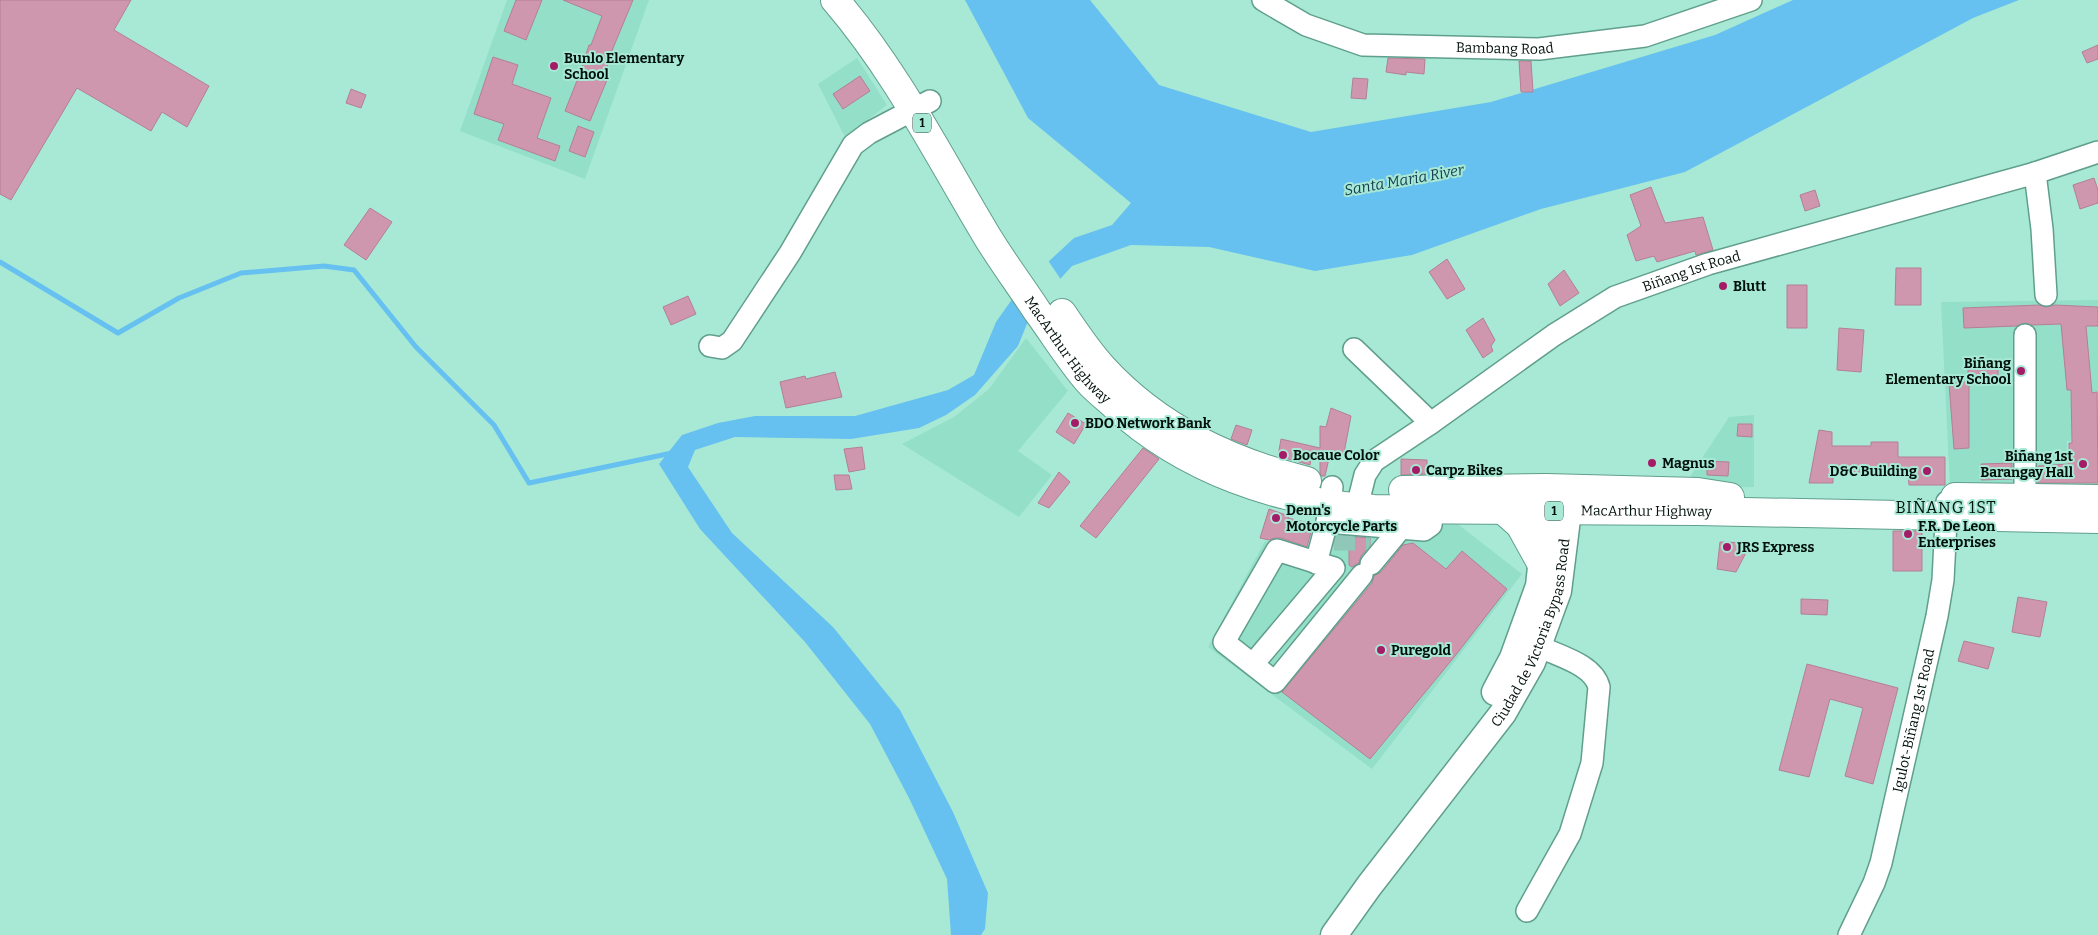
<svg xmlns="http://www.w3.org/2000/svg" width="2098" height="935" font-family="Bitter,serif">
<rect width="100%" height="100%" fill="#a8e9d5"/>
<path fill="#94dfc8" d="M507,0H649L585,179L460,131Z
M857,58L887,105L845,137L818,84Z
M2098,300V441H2067L2068,493L1950,488L1941,302Z
M1026,338L1068,391L1018,451L1052,475L1019,517L902,444L954,417L989,389Z
M1754,415V487L1688,488L1691,475L1729,417Z
M1321,514L1455,522L1522,574L1372,769L1208,647L1265,541L1312,556Z"/>
<path fill="#66c1f0" d="M965,0H1090L1159,85L1311,132L1491,102L1715,35L1793,0H2019L1973,18L1685,172L1541,209L1412,255L1315,271L1209,247L1131,245L1072,266L1033,309L1018,346L975,395L946,415L919,428L851,439L735,437L695,450L688,467L732,533L833,627L900,710L953,812L988,893L985,929L981,935H951L947,879L909,798L870,724L805,642L700,529L659,464L682,435L718,423L755,416H855L948,390L974,375L996,322L1020,288L1074,238L1112,225L1131,203L1028,118Z"/>
<path fill="#a8e9d5" d="M1047,259L1062,281L1035,311L1018,286Z"/>
<g fill="none" stroke-linecap="round" stroke-linejoin="round">
<path stroke="#66c1f0" stroke-width="5" d="M0,262L118,333L179,298L241,273L324,266L354,270L416,347L494,425L529,483L672,453"/>
</g>
<path fill="#ce97ad" stroke="#b47f95" d="M0,0H131L114,30L209,86L187,127L162,112L151,131L77,88L11,200L0,194Z
M516,0H542L526,40L504,31Z
M563,0H633L611,53L604,79L607,80L590,121L565,111L580,73L589,45H591L602,16Z
M2098,45V59L2087,63L2082,52Z
M493,57L518,65L512,84L551,98L537,138L560,146L555,161L498,140L504,124L474,114Z
M1388,58L1425,59L1424,74L1406,72V75L1386,72Z
M1519,61H1531L1533,92H1521Z
M860,76L870,91L843,109L833,94Z
M1353,78L1368,79L1366,99L1351,98Z
M351,89L366,95L361,108L346,103Z
M578,126L594,132L585,157L569,151Z
M2094,178L2098,190V203L2080,209L2073,185Z
M1651,187L1665,223L1703,217L1713,250L1696,255L1695,251L1657,262L1654,256L1636,261L1627,235L1641,226L1630,195Z
M1815,190L1820,206L1805,211L1800,195Z
M370,208L392,222L366,260L344,245Z
M1447,259L1465,289L1447,299L1429,272Z
M1896,268H1921V305H1895Z
M1564,270L1579,293L1560,306L1548,284Z
M1787,285H1807V328H1787Z
M688,296L696,314L671,325L663,307Z
M2039,305L2046,307L2055,305L2098,307V326H2086L2092,393L2097,392L2098,483H2038V466L2069,464V443H2072L2071,390H2067L2061,324L2032,325L2025,323L2017,326L1964,328L1963,308Z
M1483,318L1495,340L1491,346L1493,351L1483,358L1466,330Z
M1839,328L1864,330L1861,372L1837,370Z
M1968,361H1998V378L1968,379Z
M835,372L842,397L786,408L780,382L805,376L806,379Z
M1969,382V448L1954,449L1949,383Z
M1331,408L1351,416L1344,453L1331,450L1325,476H1321L1320,473V461L1311,459L1310,465L1278,456L1281,439L1320,448V426L1326,427Z
M1068,413L1086,424L1074,444L1056,432Z
M1738,424H1752V437L1737,436Z
M1236,425L1252,430L1247,445L1231,439Z
M1819,430L1832,432V446H1871V442H1898V457H1945V485H1909L1908,475H1870V472H1833V483H1809Z
M862,447L865,469L849,472L844,449Z
M1143,448L1159,459L1096,538L1080,526Z
M1401,459L1427,460V474L1401,475Z
M1707,461L1729,462L1728,476L1707,475Z
M2012,463V479L1981,480V464Z
M1059,472L1070,482L1049,508L1038,503Z
M834,475H849L852,489L836,490Z
M1269,509L1289,516L1288,518L1313,524L1307,547L1281,538H1275L1269,540L1260,538Z
M1893,531H1922V571H1893Z
M1336,535L1370,538V546L1361,556L1359,563L1352,567L1349,565V548L1334,546Z
M1720,542L1751,543L1736,572L1717,569Z
M1413,543L1446,569L1462,551L1507,589L1455,656L1370,759L1282,692L1372,583L1374,576L1381,572L1403,545Z
M2018,597L2047,602L2040,637L2012,632Z
M1801,599L1828,600L1827,615L1801,614Z
M1964,641L1994,648L1988,669L1958,661Z
M1807,664L1898,688L1873,784L1845,776L1863,708L1830,699L1809,777L1779,770Z"/>
<g fill="none" stroke-linecap="round" stroke-linejoin="round">
<path stroke="#8fc8b7" stroke-width="21" stroke-dasharray="21 11" stroke-linecap="butt" d="M1334,540H1370"/>
<g stroke="#609f8c" stroke-width="24">
<g id="minor">
<path id="s1" d="M1263,0L1306,25L1363,45L1539,49L1645,36L1751,0"/>
<path d="M2035,173L2042,229L2046,295"/>
<path d="M2025,335V498"/>
<path d="M710,346L722,348L732,341L790,253L853,145L869,133L930,101"/>
<path d="M1354,349L1431,423"/>
<path id="s2" d="M1357,507L1365,475L1374,461L1431,423L1554,335L1615,297L1708,264L2035,173L2098,152"/>
<path d="M1327,522L1424,530L1431,525L1435,494"/>
<path d="M1316,563L1327,522L1332,487"/>
<path d="M1371,564L1401,528"/>
<path d="M1253,664L1334,568L1277,550L1224,642L1275,682L1362,575"/>
<path d="M1527,911L1570,834L1592,763L1599,687C1593,664 1558,656 1538,646"/>
<path id="s3" d="M1849,935L1874,883L1881,863L1937,616L1943,580L1947,502"/>
</g>
</g>
<g stroke="#609f8c" stroke-width="29">
<g id="major">
<path d="M1495,692L1513,658L1539,586L1547,510L1546,488"/>
<path id="s4" d="M1334,935L1369,886L1503,713L1532,662L1558,591L1568,511L1567,489"/>
</g>
</g>
<g stroke="#609f8c" stroke-width="30">
<g id="highway">
<path id="s5" d="M835,0C896,71 937,153 985,233C1001,260 1020,285 1037,311C1054,334 1069,359 1088,381C1095,389 1105,397 1114,405C1185,470 1277,502 1374,509L1697,511L2098,519"/>
<path d="M1062,313C1075,332 1088,352 1103,368C1158,428 1229,461 1307,481"/>
<path d="M1403,490L1546,488L1698,492L1730,497"/>
<path d="M1955,497L2098,499"/>
<path d="M1502,509L1520,525L1541,563"/>
</g>
</g>
<use href="#minor" stroke="#fff" stroke-width="21"/>
<use href="#major" stroke="#fff" stroke-width="26"/>
<use href="#highway" stroke="#fff" stroke-width="28"/>
</g>
<g fill="#a41c67" stroke="#a8e9d5" stroke-width="2">
<circle cx="554" cy="66" r="5"/>
<circle cx="1723" cy="286" r="5"/>
<circle cx="2021" cy="371" r="5"/>
<circle cx="1075" cy="423" r="5"/>
<circle cx="1283" cy="455" r="5"/>
<circle cx="1652" cy="463" r="5"/>
<circle cx="2083" cy="464" r="5"/>
<circle cx="1416" cy="470" r="5"/>
<circle cx="1927" cy="471" r="5"/>
<circle cx="1276" cy="518" r="5"/>
<circle cx="1908" cy="534" r="5"/>
<circle cx="1727" cy="547" r="5"/>
<circle cx="1381" cy="650" r="5"/>
</g>
<g text-anchor="middle" stroke-width="4" stroke-linejoin="round" paint-order="stroke">
<g fill="#a8e9d5" stroke="#325147" stroke-width="1">
<rect x="913" y="113.5" width="18" height="19" rx="4"/>
<rect x="1545" y="501.5" width="18" height="19" rx="4"/>
</g>
<g font-size="12" font-weight="bold" fill="#00100a">
<text x="922" y="127">1</text>
<text x="1554" y="515">1</text>
</g>
<g font-size="14" fill="#00100a" stroke="#a8e9d5">
<text dy="5" stroke="none"><textPath href="#s1" startOffset="252">Bambang Road</textPath></text>
<text dy="5" stroke="none"><textPath href="#s2" startOffset="422">Biñang 1st Road</textPath></text>
<text dy="5" stroke="none"><textPath href="#s5" startOffset="421">MacArthur Highway</textPath></text>
<text dy="5" stroke="none"><textPath href="#s5" startOffset="1051">MacArthur Highway</textPath></text>
<text dy="5" stroke="none"><textPath href="#s4" startOffset="365">Ciudad de Victoria Bypass Road</textPath></text>
<text dy="5" stroke="none"><textPath href="#s3" startOffset="225">Igulot-Biñang 1st Road</textPath></text>
</g>
<g font-size="14" font-weight="bold" fill="#00100a" stroke="#a8e9d5" text-anchor="start">
<text x="564" y="63">Bunlo Elementary<tspan x="564" dy="16">School</tspan></text>
<text x="1733" y="291">Blutt</text>
<text x="2011" y="368" text-anchor="end">Biñang<tspan x="2011" dy="16">Elementary School</tspan></text>
<text x="1085" y="428">BDO Network Bank</text>
<text x="1293" y="460">Bocaue Color</text>
<text x="2073" y="461" text-anchor="end">Biñang 1st<tspan x="2073" dy="16">Barangay Hall</tspan></text>
<text x="1662" y="468">Magnus</text>
<text x="1426" y="475">Carpz Bikes</text>
<text x="1917" y="476" text-anchor="end">D&amp;C Building</text>
<text x="1286" y="515">Denn's<tspan x="1286" dy="16">Motorcycle Parts</tspan></text>
<text x="1918" y="531">F.R. De Leon<tspan x="1918" dy="16">Enterprises</tspan></text>
<text x="1737" y="552">JRS Express</text>
<text x="1391" y="655">Puregold</text>
</g>
<g font-size="15" font-style="italic" fill="#153d51" stroke="#a8e9d5">
<text transform="translate(1404 180) rotate(-10)" y="5">Santa Maria River</text>
</g>
<g font-size="16" letter-spacing="1" fill="#00100a" stroke="#a8e9d5">
<text x="1946" y="513">BIÑANG 1ST</text>
</g>
</g>
</svg>
